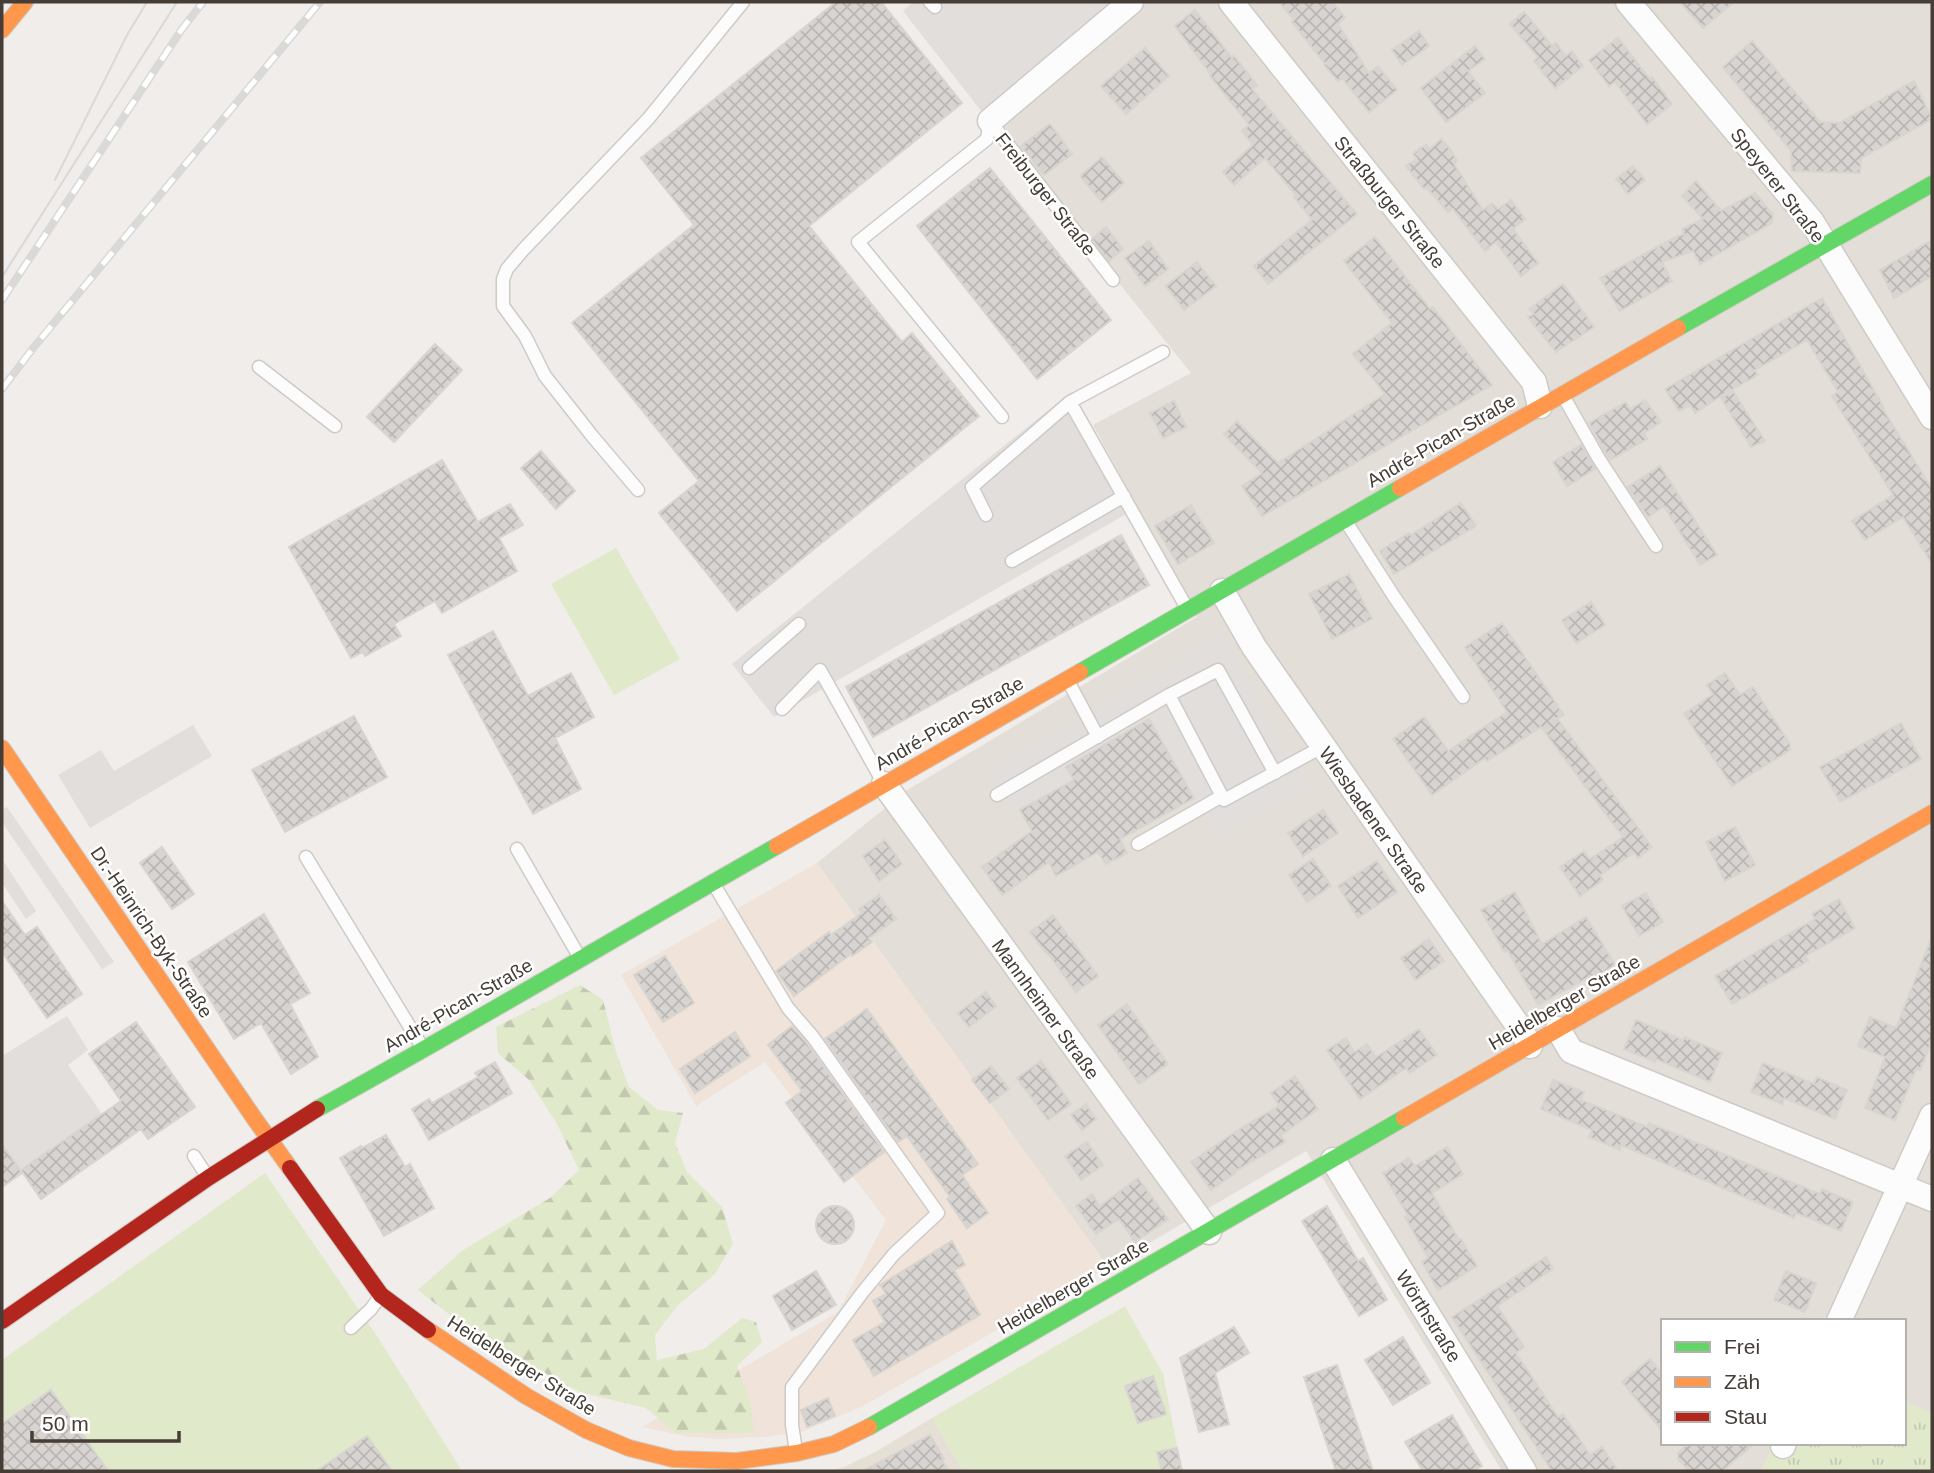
<svg xmlns="http://www.w3.org/2000/svg" width="1934" height="1473" font-family="Helvetica,sans-serif">
<defs>
<pattern id="grass-tufts" width="24" height="20" patternUnits="userSpaceOnUse" patternTransform="scale(1.75)"><rect width="24" height="20" fill="#e1e9cb"/><path d="M3 7l-1-3M5 7V3M7 7l1-3M15 17l-1-3M17 17v-4M19 17l1-3" fill="none" stroke="#c2c9af"/></pattern>
<pattern id="forest-firs" width="22" height="20" patternUnits="userSpaceOnUse" patternTransform="scale(1.75)"><rect width="22" height="20" fill="#e1e9cb"/><path d="M5 1l3.5 6h-7zM16 11l3.5 6h-7z" fill="#c2c9af"/></pattern>
<pattern id="building-cross-hatch" width="8" height="8" patternUnits="userSpaceOnUse" patternTransform="scale(1.75)"><rect width="8" height="8" fill="#d8d4d1"/><path d="M0 0l8 8M0 8l8-8" fill="none" stroke="#bbb7b4"/></pattern>
</defs>
<rect width="100%" height="100%" fill="#f0edea"/>
<path fill="#e3ded7" d="M1111,2H1932V1413L1904,1402V1321H1663V1443H1774L1762,1471H1502L1306,1151L1108,1267L817,863L909,789L1197,617L1093,425L1191,373L982,112L1114,5Z"/>
<path fill="#efe3da" d="M817,863L1108,1267L861,1407L804,1431L765,1437L719,1439L691,1437L642,1427L838,1312L886,1220L765,1062L696,1106L621,975Z"/>
<path fill="#e6dfd6" d="M932,1418L963,1471H828L844,1467L877,1451Z"/>
<path fill="url(#grass-tufts)" d="M1904,1402L1932,1413V1471H1762L1774,1443H1904Z"/>
<path fill="url(#forest-firs)" d="M580,985L603,1000L616,1052L629,1087L658,1110L683,1113L675,1143L687,1172L722,1207L733,1244L715,1274L678,1305L655,1335L657,1360L704,1349L742,1318L756,1322L762,1342L737,1366L751,1405L754,1433H676L646,1408L579,1392L472,1332L418,1290L463,1250L550,1198L579,1170L557,1124L529,1080L498,1053L496,1027Z"/>
<path fill="#e1e9cb" d="M616,548L680,659L614,695L551,584Z
M265,1173L377,1336L462,1471H2V1360Z
M1125,1306L1163,1374L1182,1471H963L932,1418Z"/>
<path fill="#e1dedb" d="M913,2H1111L1115,5L982,112L903,11Z
M1071,392L1133,510L774,717L732,664Z
M1223,633L1307,788L1218,839L1151,715L1065,764L1071,779L1010,814L987,772Z
M193,725L212,756L90,828L58,775L101,750L114,771Z
M7,807L114,962L102,969L2,822V810Z
M2,859L36,911L26,919L2,883Z
M67,1016L88,1050L68,1065L102,1114L20,1171L2,1143V1056Z"/>
<path fill="url(#building-cross-hatch)" stroke="#d8d4d0" stroke-width="2" d="M836,2H881L962,103L809,226L902,342L912,333L979,416L737,611L659,513L699,481L572,323L694,225L641,158Z
M1279,2H1332L1345,17L1338,24L1369,73L1378,66L1397,90L1369,112L1342,78L1338,81L1324,65L1325,64L1292,22L1294,20Z
M1680,2H1734L1703,28Z
M1195,10L1232,58L1234,56L1257,85L1252,89L1357,214L1268,284L1254,266L1312,220L1294,197L1296,195L1265,158L1234,185L1223,172L1253,145L1242,131L1249,125L1210,76L1211,75L1175,26Z
M1524,12L1552,46L1556,43L1566,56L1572,51L1583,66L1555,88L1534,61L1538,57L1510,24Z
M1419,31L1429,46L1402,65L1392,50Z
M1618,38L1650,79L1652,77L1672,104L1647,124L1615,82L1609,86L1589,60Z
M1752,41L1820,122L1839,123L1914,81L1932,119L1861,158L1860,173L1792,171L1791,151L1723,67Z
M1475,46L1485,59L1468,71L1485,93L1446,122L1421,88Z
M1145,48L1169,76L1126,114L1101,86Z
M1050,124L1072,154L1044,175L1021,146Z
M1441,139L1451,150L1457,161L1454,164L1483,210L1492,203L1498,209L1511,200L1525,219L1513,229L1538,263L1521,276L1496,242L1485,251L1453,209L1448,212L1426,187L1424,189L1406,166L1417,159L1413,154L1420,148L1426,145L1430,149Z
M1102,157L1124,183L1102,202L1080,176Z
M1633,166L1645,180L1628,194L1616,179Z
M990,168L1111,320L1037,379L917,226Z
M1696,181L1721,211L1755,193L1773,214L1772,223L1700,264L1693,251L1662,262L1672,281L1620,311L1600,278L1672,239L1684,234L1682,229L1703,219L1682,196Z
M1106,227L1123,249L1109,261L1092,239Z
M1375,237L1430,309L1433,307L1492,385L1262,516L1242,486L1262,473L1224,434L1237,421L1278,463L1385,394L1353,354L1392,323L1344,261Z
M1932,240V276L1894,298L1880,270Z
M1149,241L1168,269L1145,286L1125,258Z
M1197,262L1216,286L1184,310L1166,286Z
M1563,284L1594,327L1556,352L1528,317L1534,314L1529,309Z
M1822,298L1884,408L1883,409L1932,489V564L1903,517L1865,540L1852,521L1893,495L1832,396L1838,392L1807,340L1755,370L1758,375L1721,396L1695,413L1690,405L1679,411L1665,389Z
M435,344L462,370L394,442L367,417Z
M1733,391L1765,441L1751,447L1721,398Z
M1645,400L1661,422L1644,433L1647,439L1610,460L1589,423L1626,402L1630,409Z
M1174,401L1186,427L1163,438L1150,413Z
M1581,445L1595,469L1567,486L1553,462Z
M541,451L575,491L556,509L521,468Z
M442,460L478,522L510,504L523,525L499,538L517,571L442,613L435,601L394,624L401,636L365,656L363,652L351,658L289,547Z
M1660,466L1717,555L1700,565L1664,506L1648,517L1628,487Z
M1461,503L1476,526L1394,574L1380,551L1409,533L1411,535Z
M1191,505L1214,543L1178,564L1155,526Z
M1121,535L1149,585L873,737L846,687Z
M1349,574L1372,619L1332,639L1309,594Z
M1591,602L1605,625L1576,643L1562,620Z
M1502,623L1564,715L1557,718L1652,847L1638,858L1634,853L1600,875L1603,880L1580,896L1560,867L1584,851L1590,859L1623,837L1541,727L1487,761L1485,758L1432,795L1393,739L1424,717L1448,751L1507,712L1465,647Z
M493,631L528,696L571,673L594,717L555,738L581,789L533,814L448,655Z
M1725,673L1740,695L1753,687L1790,744V750L1732,786L1684,714L1713,694L1707,685Z
M354,716L387,777L285,832L252,770Z
M1149,719L1194,798L1120,839L1127,853L1106,864L1098,852L1056,876L1049,862L1002,895L982,867L1032,831L1020,810L1074,780L1066,767Z
M1901,723L1921,759L1840,802L1820,767Z
M1323,810L1338,833L1303,856L1288,833Z
M1735,827L1755,865L1725,881L1706,842Z
M885,840L902,864L879,881L863,856Z
M162,847L194,894L172,909L140,863Z
M1313,859L1331,886L1307,902L1289,875Z
M1377,861L1397,892L1358,918L1338,886Z
M1515,892L1542,944L1586,917L1615,965L1593,979L1591,976L1538,1005L1508,951L1504,952L1481,910Z
M1646,893L1663,922L1639,936L1622,906Z
M879,895L896,919L869,938L872,942L852,956L851,954L794,996L776,971L829,932L831,935L862,913L859,909Z
M1839,899L1855,928L1805,956L1808,961L1732,1004L1715,976L1815,919L1812,914Z
M2,901L25,935L37,927L82,994L47,1018L2,952Z
M264,914L310,993L290,1004L318,1057L291,1074L261,1023L234,1039L188,962Z
M1053,915L1098,976L1076,992L1047,952L1046,953L1030,932Z
M1429,939L1444,961L1416,980L1401,958Z
M1931,939L1932,1041L1920,1070L1916,1069L1895,1120L1865,1108L1885,1057L1858,1046L1870,1017L1896,1028Z
M665,956L694,1003L663,1022L634,975Z
M986,992L996,1006L969,1027L958,1013Z
M1127,1004L1168,1064L1139,1084L1098,1025Z
M867,1009L978,1164L962,1175L988,1213L967,1228L947,1199L950,1197L907,1136L898,1142L825,1039Z
M1636,1020L1683,1040L1685,1037L1722,1053L1710,1082L1656,1059L1655,1062L1624,1049Z
M136,1022L195,1107L148,1139L141,1129L41,1199L21,1170L121,1101L89,1054Z
M792,1026L806,1042L884,1152L844,1182L786,1103L802,1091L768,1045Z
M1419,1029L1437,1055L1410,1073L1406,1068L1360,1099L1327,1050L1346,1038L1354,1052L1367,1044L1376,1057Z
M735,1032L750,1056L695,1093L680,1069Z
M1041,1061L1071,1104L1048,1120L1017,1078Z
M495,1062L512,1093L429,1140L412,1109L429,1099L432,1103L478,1077L475,1073Z
M1763,1063L1814,1084L1817,1077L1847,1090L1835,1119L1784,1098L1782,1104L1751,1092Z
M991,1066L1009,1089L990,1103L972,1080Z
M1295,1076L1318,1109L1281,1135L1285,1142L1234,1172L1235,1173L1211,1190L1191,1162L1238,1130L1279,1106L1271,1093Z
M1553,1080L1584,1092L1581,1100L1647,1127L1649,1123L1820,1194L1822,1189L1853,1202L1841,1231L1796,1213L1794,1218L1621,1145L1620,1150L1589,1137L1592,1130L1541,1109Z
M1086,1104L1096,1119L1082,1130L1071,1115Z
M386,1135L405,1167L410,1164L434,1208L384,1236L340,1158L361,1146L362,1148Z
M1087,1142L1103,1165L1081,1180L1065,1156Z
M2,1144L22,1173L2,1187Z
M1447,1147L1463,1174L1432,1193L1459,1240L1461,1239L1477,1266L1438,1290L1422,1262L1428,1258L1405,1217L1408,1216L1383,1173L1409,1158L1415,1166Z
M1138,1178L1168,1219L1135,1242L1119,1219L1096,1234L1076,1206L1092,1194L1100,1206Z
M816 1225a19 19 0 1 1 38 0a19 19 0 1 1-38 0Z
M1327,1206L1358,1261L1363,1258L1387,1300L1359,1316L1302,1221Z
M952,1241L965,1265L954,1270L980,1315L874,1376L853,1340L885,1322L873,1301L886,1294L880,1285Z
M1546,1257L1553,1269L1497,1306L1524,1347L1516,1353L1558,1417L1563,1414L1590,1455L1602,1447L1618,1471H1552L1452,1317Z
M816,1271L836,1305L792,1330L773,1296Z
M1786,1271L1816,1283L1805,1312L1774,1300Z
M1234,1327L1249,1353L1215,1373L1229,1424L1199,1432L1180,1358Z
M1403,1337L1430,1383L1393,1405L1365,1360Z
M1650,1359L1663,1375V1432L1622,1382Z
M1337,1365L1343,1383L1373,1471H1336L1304,1377Z
M1153,1376L1166,1414L1138,1423L1125,1386Z
M51,1390L108,1471H2V1424Z
M828,1398L835,1416L807,1427L801,1410Z
M1452,1415L1482,1466L1472,1471H1423L1405,1442Z
M930,1435L944,1459L942,1460L949,1471H863Z
M367,1436L392,1471H317Z
M1689,1443H1755L1722,1471H1689L1678,1459V1453Z
M1177,1448L1182,1471H1162L1157,1452Z"/>
<g fill="none" stroke-linecap="round" stroke-linejoin="round">
<g stroke="#cecbc7" stroke-width="15">
<path id="lane" d="M930,2L935,7
M990,121L987,139L858,242L1002,417
M990,121L1113,280
M259,367L335,426
M1562,394L1599,459L1656,546
M1070,402L1163,352
M638,490L593,437L545,376L525,336L503,306V279L507,269L523,250L648,119L743,2
M986,515L972,487L1070,402L1188,610
M1345,520L1393,595L1463,697
M1012,561L1124,496
M749,668L799,624
M1068,681L1098,737
M782,709L820,670L884,784
M1275,773L1218,670L1169,695L1224,800L1322,747
M997,795L1169,695
M1138,844L1222,796
M517,849L580,958
M306,857L424,1050
M713,883L788,1008L813,1037L938,1213L894,1254L862,1293L792,1387V1425L796,1451
M194,1156L207,1176
M351,1328L371,1309L381,1295"/>
</g>
<g stroke="#cecbc7" stroke-width="27">
<path id="street" d="M1231,2L1534,382L1540,406
M1628,2L1812,222L1932,417
M990,121L1131,2
M1222,591L1254,647L1521,1030L1530,1046
M884,784L1209,1232
M1558,1029L1571,1051L1932,1199
M1333,1160L1524,1471
M1839,1321L1932,1116
M1783,1446L1784,1443"/>
</g>
<g stroke="#d0cac3" stroke-width="18">
<path id="fast" d="M1678,328L1932,184
M1080,672L1400,488
M317,1109C472,1024 623,933 777,846
M869,1427L1404,1118"/>
</g>
<g stroke="#d0cac3" stroke-width="18">
<path id="slow" d="M2,30L25,2
M1400,488L1678,328
M2,748L254,1118L290,1168
M777,846L1080,672
M1404,1118L1932,813
M428,1330L526,1396L586,1430L629,1448L673,1459L737,1461L797,1453L834,1444L869,1427"/>
</g>
<g stroke="#d0cac3" stroke-width="18">
<path id="jam" d="M290,1168L381,1295L428,1330
M2,1321L208,1178L317,1109"/>
</g>
<use href="#lane" stroke="#fdfcfc" stroke-width="12"/>
<use href="#street" stroke="#fdfcfc" stroke-width="24"/>
<use href="#fast" stroke="#63d668" stroke-width="16"/>
<use href="#slow" stroke="#ff974d" stroke-width="16"/>
<use href="#jam" stroke="#b3261e" stroke-width="16"/>
<path stroke="#d9d9d8" stroke-width="2" d="M55,180L127,35L147,2
M2,277L177,2"/>
<g stroke="#d9d9d8" stroke-width="8">
<path id="rail" d="M2,300L182,29L203,2
M2,389L34,347L320,2"/>
</g>
<use href="#rail" stroke="#fff" stroke-width="5" stroke-dasharray="16" stroke-linecap="butt"/>
</g>
<g text-anchor="middle" stroke-width="5" stroke-linejoin="round" paint-order="stroke">
<g font-size="19" fill="#453d36" stroke="#fff">
<text transform="translate(1778 185) rotate(52)" y="7">Speyerer Straße</text>
<text transform="translate(1046 194) rotate(52)" y="7">Freiburger Straße</text>
<text transform="translate(1390 202) rotate(51)" y="7">Straßburger Straße</text>
<text transform="translate(1441 440) rotate(-30)" y="7">André-Pican-Straße</text>
<text transform="translate(949 723) rotate(-30)" y="7">André-Pican-Straße</text>
<text transform="translate(1374 820) rotate(55)" y="7">Wiesbadener Straße</text>
<text transform="translate(152 932) rotate(56)" y="7">Dr.-Heinrich-Byk-Straße</text>
<text transform="translate(1564 1002) rotate(-30)" y="7">Heidelberger Straße</text>
<text transform="translate(458 1005) rotate(-30)" y="7">André-Pican-Straße</text>
<text transform="translate(1046 1009) rotate(54)" y="7">Mannheimer Straße</text>
<text transform="translate(1073 1286) rotate(-30)" y="7">Heidelberger Straße</text>
<text transform="translate(1429 1316) rotate(58)" y="7">Wörthstraße</text>
<text transform="translate(522 1365) rotate(32)" y="7">Heidelberger Straße</text>
</g>
</g>
<rect width="1934" height="1473" fill="none" stroke="#453d36" stroke-width="7"/>
<rect x="1661" y="1319" width="245" height="126" fill="#ffffff" stroke="#b5b1af" stroke-width="2"/>
<rect x="1675" y="1342" width="35" height="10" fill="#63d668" stroke="#b5b1af" stroke-width="2"/>
<text x="1724" y="1354" font-size="21" fill="#453d36">Frei</text>
<rect x="1675" y="1377" width="35" height="10" fill="#ff974d" stroke="#b5b1af" stroke-width="2"/>
<text x="1724" y="1389" font-size="21" fill="#453d36">Zäh</text>
<rect x="1675" y="1412" width="35" height="10" fill="#b3261e" stroke="#b5b1af" stroke-width="2"/>
<text x="1724" y="1424" font-size="21" fill="#453d36">Stau</text>
<path d="M32 1431v10h147v-10" fill="none" stroke="#453d36" stroke-width="3.5"/>
<text x="42" y="1431" font-size="21" fill="#453d36" stroke="#ffffff" stroke-width="5" paint-order="stroke">50 m</text>
</svg>
